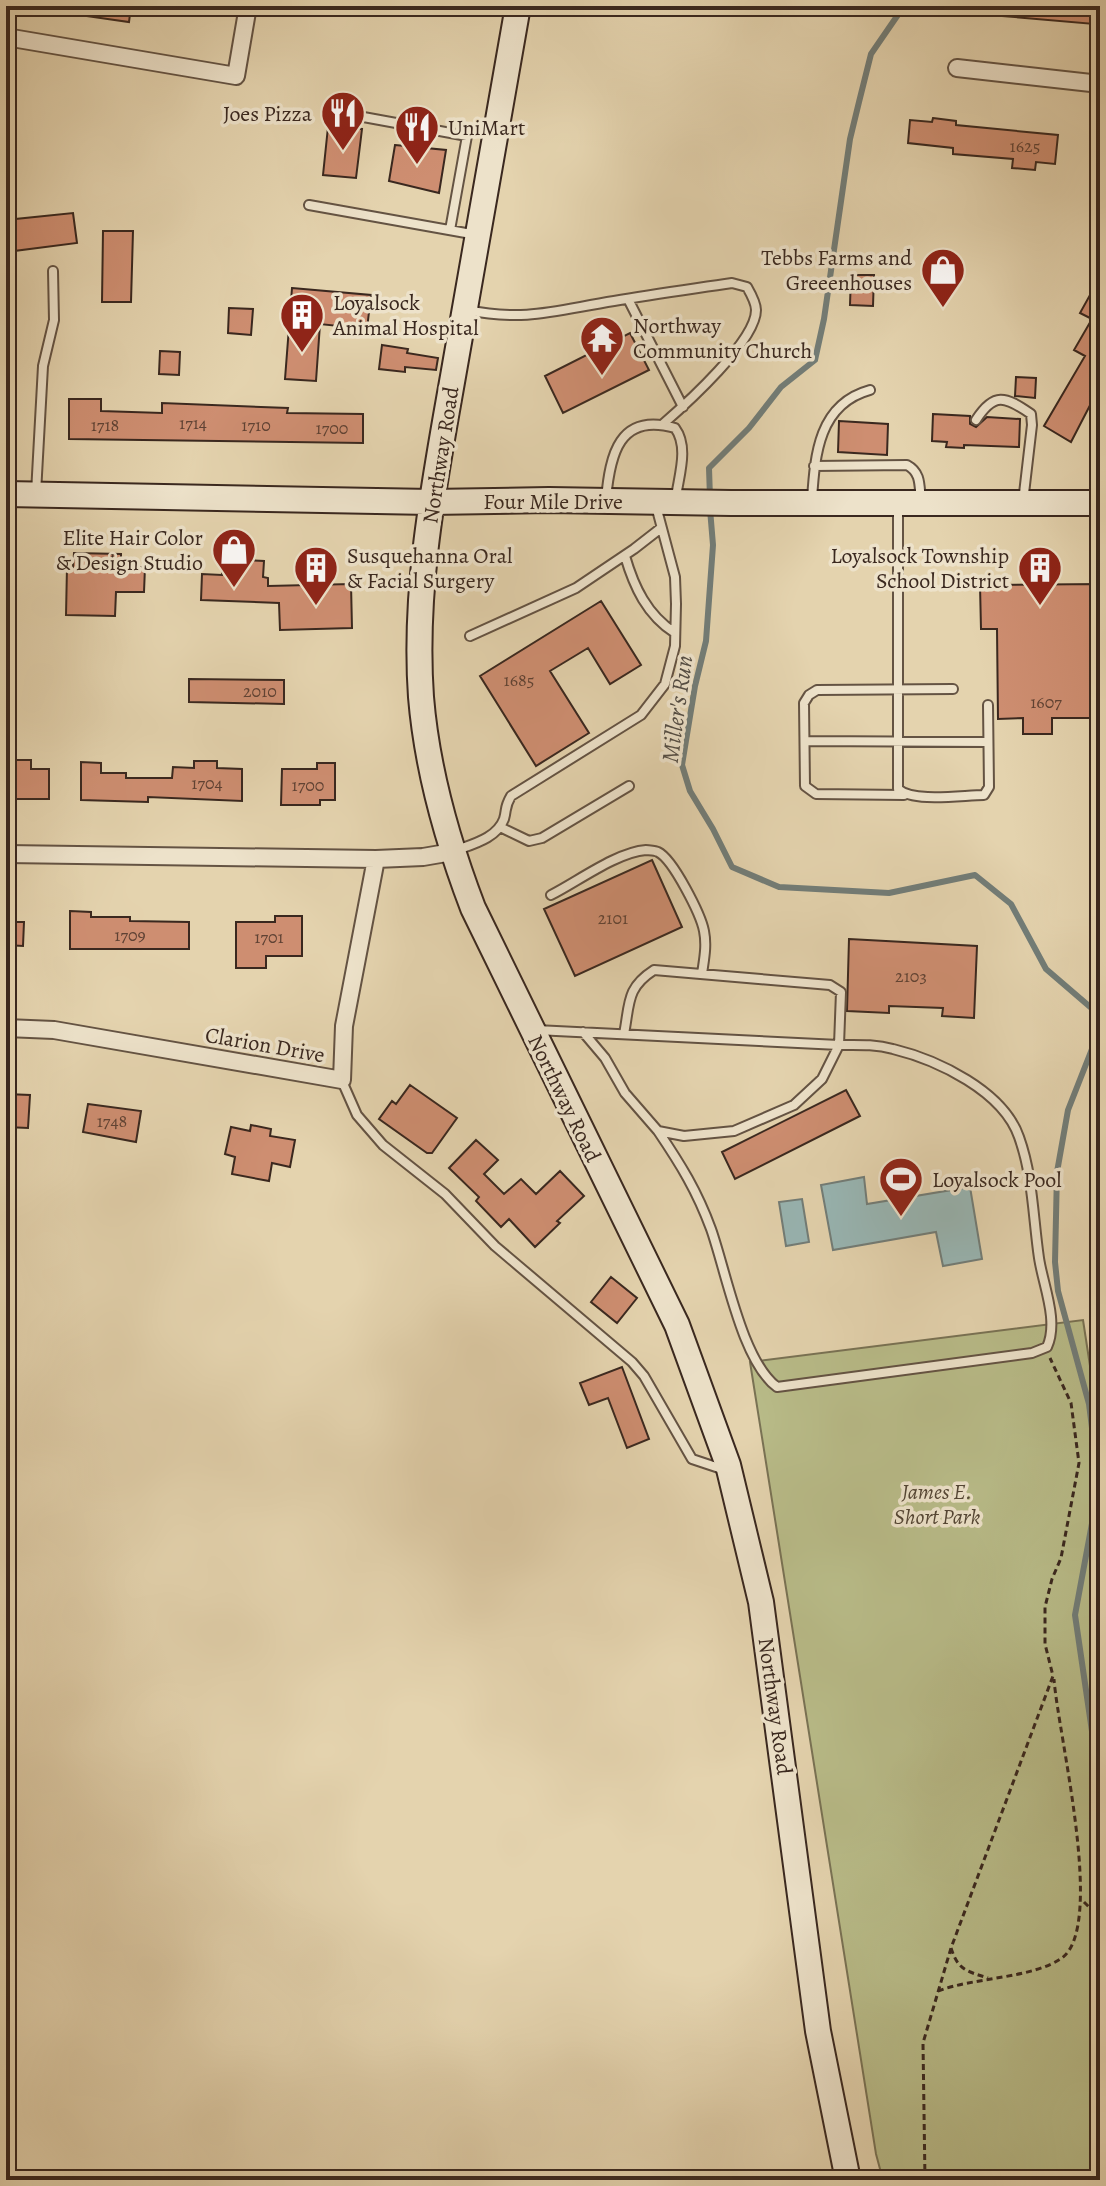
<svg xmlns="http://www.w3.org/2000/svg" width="1106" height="2186" font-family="Alegreya,serif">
<rect width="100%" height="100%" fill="#e4d3ae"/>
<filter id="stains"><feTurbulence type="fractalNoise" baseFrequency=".0025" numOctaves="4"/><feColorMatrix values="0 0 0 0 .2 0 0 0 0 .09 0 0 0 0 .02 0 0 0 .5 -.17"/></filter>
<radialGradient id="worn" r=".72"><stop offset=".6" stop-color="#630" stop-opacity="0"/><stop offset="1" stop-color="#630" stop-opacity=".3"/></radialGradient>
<path fill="#b8bb88" stroke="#797254" stroke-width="2" d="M1083,1320L1100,1431V1714L1098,1747L1100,1761V2180H883L876,2154L750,1362Z"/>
<path fill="#98b6b4" stroke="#727d78" stroke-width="2" d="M864,1177L867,1204L970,1187L982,1259L943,1266L936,1232L833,1250L821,1185Z
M802,1199L809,1242L786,1246L779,1202Z"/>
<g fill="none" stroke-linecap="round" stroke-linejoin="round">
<path stroke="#727d78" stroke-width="6" d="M710,498L709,468L749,428L781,387L815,360L824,319L850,139L859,102L871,54L904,6
M710,509L713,545L706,641L695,686L682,765L690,791L713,829L732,867L779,887L889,893L975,875L1011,904L1046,969L1096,1012L1092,1049L1068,1110L1057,1172L1055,1262L1058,1291L1089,1404L1095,1452L1093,1518L1075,1615L1100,1786"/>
</g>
<path fill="#ce8e71" stroke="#3a281f" stroke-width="2" d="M80,6H131L129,22L79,15Z
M1004,6H1095L1094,24L1003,16Z
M933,118L956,121V125L1058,135L1055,164L1036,162L1035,170L1012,168L1013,159L953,154V148L908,143L910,120L932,122Z
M328,127L362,129L356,178L323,175Z
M395,145L446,150L439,193L389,181Z
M73,213L77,243L6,252V220Z
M103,231H133L131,302H102Z
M851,275H874L873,306L850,305Z
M1100,277V386L1071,442L1044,426L1085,356L1074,350L1092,319L1080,313Z
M292,288L371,295L367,329L320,324L316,381L285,379Z
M229,308L253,309L251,335L228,333Z
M630,333L649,370L563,413L545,376Z
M382,345L408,349L407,353L438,358L436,370L405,367V372L379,369Z
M160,351L180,352L179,375L159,374Z
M1016,377L1036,378L1035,398L1015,396Z
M69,399H101V411L162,413V403L288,408L287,413L363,414V443L69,439Z
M933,414L970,416V424L976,427L987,417L1020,419L1019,447L964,445V448L946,447L947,442L932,441Z
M839,421L888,424L887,455L838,452Z
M74,553L121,554V567H145L144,592H116L115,616L66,615L67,567H73Z
M223,559L264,561L263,577L268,578V586L351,584L352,628L280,630L279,603L201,600L202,574L222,575Z
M1100,584V630H1093L1094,718H1052V734H1023V718L998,719L997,629H981L980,585Z
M601,601L641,665L610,684L588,648L550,671L589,733L536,766L480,676Z
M189,679L284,680V704L189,702Z
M6,760H31V769H49V799H6Z
M194,761H217V768L242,769V801L148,797V802L81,800V762L101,763V773H126V778H172L173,767L194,768Z
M317,763H335V800H320V805H281L282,769H317Z
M652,860L682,927L575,976L544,909Z
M70,911L91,912V917H130V921L189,922V949H70Z
M275,916H302V956H266V968H236V922H275Z
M6,922H24L23,946L6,945Z
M849,939L977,946L974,1018L942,1016L943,1008L889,1006V1013L847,1011Z
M410,1085L457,1118L432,1153H427L379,1119L392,1101L396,1104Z
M846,1090L860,1116L735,1179L722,1152Z
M6,1094L30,1095L28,1128L6,1127Z
M88,1104L141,1111L136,1142L83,1132Z
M251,1125L271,1129L270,1136L295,1140L290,1167L272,1163L269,1181L232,1174L235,1157L225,1154L231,1127L250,1131Z
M476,1140L498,1160L484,1174L504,1194L521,1179L536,1194L560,1171L584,1196L557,1221L560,1223L535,1247L509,1219L501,1227L476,1201L479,1197L449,1168Z
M611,1277L637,1298L617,1323L591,1302Z
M622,1367L649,1439L627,1448L608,1398L589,1405L580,1383Z"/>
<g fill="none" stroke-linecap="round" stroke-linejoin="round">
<g stroke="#645343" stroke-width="12">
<path id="lane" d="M347,114L467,136L450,230
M309,205L477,235
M628,299L683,407
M467,310C526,322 557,310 614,301C653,294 692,289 732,283L747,287C751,294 756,303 756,310C756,341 686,404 663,424
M976,420C994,392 1005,396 1031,414L1032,425L1023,502
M814,466L907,465C922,473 919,487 921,502
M36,493L43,366L54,320L53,271
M606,499C610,455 619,412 675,428C689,447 679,475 676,497
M812,499C815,454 819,404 870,390
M898,508V789C914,803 963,795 984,795L989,787L988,705
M625,556C634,587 647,615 675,633
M470,636L576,588L634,549L661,528
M805,741L988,742
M904,795L816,794L805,786L804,703L809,695L817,690L953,689
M500,827L529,841L542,838L629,786
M457,850C473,844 497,838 504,819C507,809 504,808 511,796L641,715L665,684L675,646L676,604L675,577L656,506
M551,895C577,882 617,852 646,850C648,850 657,851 658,852C673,859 701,915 704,931C707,946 704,959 702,974
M536,1030L839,1045L822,1079L794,1105L734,1131L684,1136L658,1131L625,1093L605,1058L583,1032
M624,1034C630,1003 626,988 654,970L830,985L841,992L839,1045C857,1045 875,1044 893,1049C938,1060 1003,1091 1019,1137C1033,1176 1033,1217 1039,1258C1043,1285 1059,1321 1047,1347L1032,1353L777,1387C742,1361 726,1271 711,1229C697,1191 681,1165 658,1131
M342,1081L357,1115L383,1145L445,1194L495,1246L632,1362L644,1376L692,1459L725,1470"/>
</g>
<g stroke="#645343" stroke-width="20">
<path id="street" d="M6,37L236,76L248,6
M957,68L1100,84
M6,854L376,859L344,1026L342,1080L54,1030L6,1028
M376,859L423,857L452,852"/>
</g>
<g stroke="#3a281f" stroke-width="28">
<path id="secondary" d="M518,6C497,126 476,245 455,365C436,474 413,585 421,697C427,770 447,840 473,908L677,1325L728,1465L761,1602L818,2031L848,2180
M6,494L431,502L549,500L731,503H1100"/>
</g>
<path stroke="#3a281f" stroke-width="3" stroke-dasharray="6 4" stroke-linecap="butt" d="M1084,1902L1100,1918
M951,1948C958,1970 966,1971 988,1978
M938,1991C975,1977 1031,1979 1062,1958C1106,1925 1058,1735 1054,1679
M925,2180L923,2043L951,1948L1053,1676L1045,1644V1607L1052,1579L1061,1558L1079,1463L1071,1403L1050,1358"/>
<use href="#lane" stroke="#ede2ca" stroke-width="8"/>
<use href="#street" stroke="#ede2ca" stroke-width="16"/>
<use href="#secondary" stroke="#ede2ca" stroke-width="24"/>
</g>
<defs>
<g id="restaurant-pin" transform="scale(2.3)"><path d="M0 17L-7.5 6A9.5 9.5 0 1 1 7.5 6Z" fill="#8f2418" stroke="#ede2ca"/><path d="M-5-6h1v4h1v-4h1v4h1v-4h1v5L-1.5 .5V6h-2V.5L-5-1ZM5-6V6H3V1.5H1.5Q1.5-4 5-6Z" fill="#fff"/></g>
<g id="shop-pin" transform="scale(2.3)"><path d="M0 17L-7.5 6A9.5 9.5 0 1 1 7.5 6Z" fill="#8f2418" stroke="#ede2ca"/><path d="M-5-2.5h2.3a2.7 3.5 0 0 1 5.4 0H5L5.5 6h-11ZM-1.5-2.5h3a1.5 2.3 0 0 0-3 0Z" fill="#fff"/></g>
<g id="building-pin" transform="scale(2.3)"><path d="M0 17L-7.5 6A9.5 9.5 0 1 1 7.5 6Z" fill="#8f2418" stroke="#ede2ca"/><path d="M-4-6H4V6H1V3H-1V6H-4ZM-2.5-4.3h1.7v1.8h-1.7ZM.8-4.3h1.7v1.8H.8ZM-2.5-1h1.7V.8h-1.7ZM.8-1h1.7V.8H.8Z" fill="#fff"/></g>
<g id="temple-pin" transform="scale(2.3)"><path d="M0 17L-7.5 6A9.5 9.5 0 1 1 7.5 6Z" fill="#8f2418" stroke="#ede2ca"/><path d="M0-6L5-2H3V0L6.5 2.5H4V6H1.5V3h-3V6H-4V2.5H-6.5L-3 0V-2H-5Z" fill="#fff"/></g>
<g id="stadium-pin" transform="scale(2.3)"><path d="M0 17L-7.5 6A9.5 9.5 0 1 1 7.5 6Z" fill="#8f2418" stroke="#ede2ca"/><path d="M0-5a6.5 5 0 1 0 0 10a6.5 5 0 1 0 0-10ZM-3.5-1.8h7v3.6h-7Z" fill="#fff"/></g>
</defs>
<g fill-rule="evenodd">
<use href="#restaurant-pin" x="343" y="113"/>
<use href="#restaurant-pin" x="417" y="127"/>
<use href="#shop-pin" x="943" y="270"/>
<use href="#building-pin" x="302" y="315"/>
<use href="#temple-pin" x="602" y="338"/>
<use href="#shop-pin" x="234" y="550"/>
<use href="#building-pin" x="316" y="568"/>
<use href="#building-pin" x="1040" y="568"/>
<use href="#stadium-pin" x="901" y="1179"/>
</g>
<g text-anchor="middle" stroke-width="7" stroke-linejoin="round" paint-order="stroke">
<g font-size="18" fill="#5f4234">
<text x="1025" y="152">1625</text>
<text x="193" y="429">1714</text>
<text x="105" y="431">1718</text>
<text x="256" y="431">1710</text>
<text x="332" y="434">1700</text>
<text x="519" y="686">1685</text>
<text x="260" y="697">2010</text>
<text x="1046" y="708">1607</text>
<text x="207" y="789">1704</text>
<text x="308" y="791">1700</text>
<text x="613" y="924">2101</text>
<text x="130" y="941">1709</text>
<text x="269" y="943">1701</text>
<text x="911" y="982">2103</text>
<text x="112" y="1127">1748</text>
</g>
<g font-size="22" fill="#3a281f" stroke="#ede2ca" text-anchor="start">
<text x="312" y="121" text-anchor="end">Joes Pizza</text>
<text x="448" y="135">UniMart</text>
<text x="912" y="265" text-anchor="end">Tebbs Farms and<tspan x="912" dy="25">Greeenhouses</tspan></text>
<text x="333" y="310">Loyalsock<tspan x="333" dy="25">Animal Hospital</tspan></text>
<text x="633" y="333">Northway<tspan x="633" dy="25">Community Church</tspan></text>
<text x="203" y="545" text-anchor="end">Elite Hair Color<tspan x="203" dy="25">&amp; Design Studio</tspan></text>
<text x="347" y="563">Susquehanna Oral<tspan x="347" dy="25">&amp; Facial Surgery</tspan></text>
<text x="1009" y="563" text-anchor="end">Loyalsock Township<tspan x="1009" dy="25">School District</tspan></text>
<text x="932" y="1187">Loyalsock Pool</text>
</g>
<g font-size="22" fill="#3a281f" stroke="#ede2ca">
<text transform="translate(440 455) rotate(-81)" y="8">Northway Road</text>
<text x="553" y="509">Four Mile Drive</text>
<text transform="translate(265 1044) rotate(10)" y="8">Clarion Drive</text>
<text transform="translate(565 1098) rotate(64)" y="8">Northway Road</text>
<text transform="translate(776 1706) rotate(82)" y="8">Northway Road</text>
</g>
<g font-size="22" font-style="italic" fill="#534534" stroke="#ede2ca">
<text x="937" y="1499">James E.<tspan x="937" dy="25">Short Park</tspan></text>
</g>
<g font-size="24" font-style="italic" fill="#524c44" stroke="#ede2ca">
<text transform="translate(677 709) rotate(-82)" y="8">Miller's Run</text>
</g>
</g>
<rect width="1106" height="2186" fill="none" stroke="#e4d3ae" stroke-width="32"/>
<rect x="8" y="8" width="1090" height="2170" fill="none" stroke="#3a281f" stroke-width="4"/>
<rect x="16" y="16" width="1074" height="2154" fill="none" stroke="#3a281f" stroke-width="2"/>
<rect width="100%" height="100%" filter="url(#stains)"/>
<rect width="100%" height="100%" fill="url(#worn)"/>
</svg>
